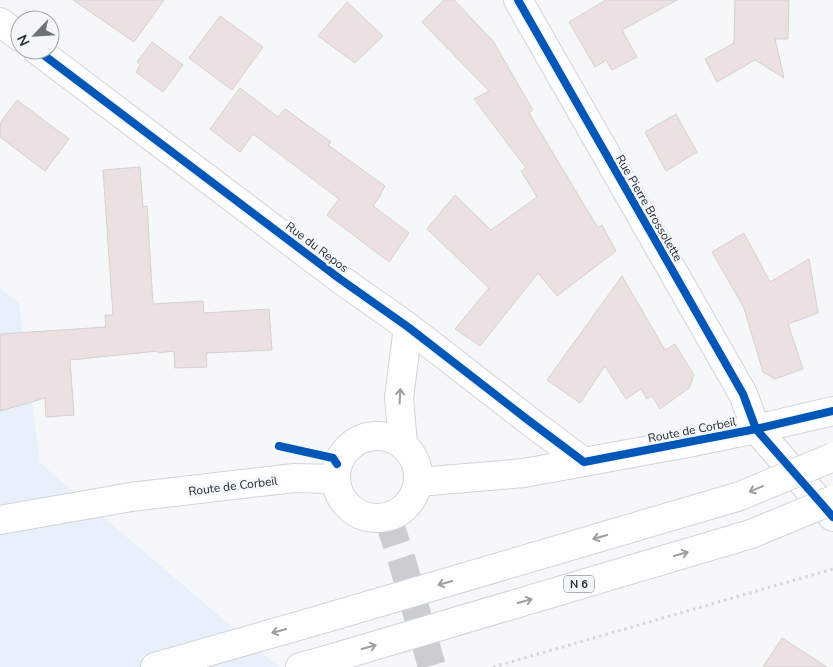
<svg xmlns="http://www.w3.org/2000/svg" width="833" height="667" font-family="'Nunito Sans',sans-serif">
<rect width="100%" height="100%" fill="#f5f7f9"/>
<path fill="#e8f1fb" d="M0,288L19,303L40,463L279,667H0Z"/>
<path fill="#ede0e1" stroke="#d5d0d1" d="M73,0H164L134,42Z
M444,0H454L493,41L533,110L529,113L598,228L602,225L616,251L557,296L538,273L480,346L455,329L489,288L427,229L455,195L491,230L537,197L521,171L526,168L474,99L489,91L422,22Z
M606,0H677L622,30L637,57L612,70L606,60L595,67L569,22Z
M735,0H789L788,39H775L784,78L755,60L717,82L705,59L734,43Z
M347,2L383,36L355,63L318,36Z
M220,16L263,47L232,90L189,58Z
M152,42L183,65L163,92L136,72L140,65L137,62Z
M240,88L278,117L285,109L331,142L328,145L385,186L380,195H381L373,206L409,233L389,262L327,215L339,199L253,134L240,152L210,129Z
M17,100L69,139L45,171L0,137V123Z
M676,114L697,152L666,171L645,132Z
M140,167L143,207L147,206L153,304L203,301L204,313L269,309L272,350L206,353L207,367L175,368L174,351L158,353V351L70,360L74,415L46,417L45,398L0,411V334L106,327L105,315H113L103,170Z
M744,233L770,282L809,259L818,313L788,324L803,369L775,379L763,372L744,308L712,252Z
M622,276L665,350L675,344L694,375L689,388L660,409L652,396L647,399L641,389L626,399L605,366L580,403L547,380Z
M782,638L827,667H763Z"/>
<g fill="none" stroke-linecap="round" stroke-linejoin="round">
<path stroke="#cbced1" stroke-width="28" stroke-dasharray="28 14" stroke-linecap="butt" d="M388,518L402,561L432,667"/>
<g stroke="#d0d4da" stroke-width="30">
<path id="street" d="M518,0L743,394L756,429L833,517
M0,22L20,37
M37,50L340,279L408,327L528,420L584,462
M403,444L399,398L408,327"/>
</g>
<g stroke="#d0d4da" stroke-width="30">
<path id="secondary" d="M336 477a41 41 0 1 1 82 0a41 41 0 1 1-82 0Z
M419,482L524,473L693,442L756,429L833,411
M0,520L131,497L294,478L336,479"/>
</g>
<g stroke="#d0d4da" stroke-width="30">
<path id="primary" d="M155,667L326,618
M300,667L323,661"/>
</g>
<path stroke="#d4d5d6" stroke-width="3" stroke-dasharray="2.5 4" stroke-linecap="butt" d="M493,667L833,569"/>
<use href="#street" stroke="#fefefe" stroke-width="28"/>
<use href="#secondary" stroke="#fefefe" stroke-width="28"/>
<use href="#primary" stroke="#fefefe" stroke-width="28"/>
<g stroke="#d0d4da" stroke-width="30" stroke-linecap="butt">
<path id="primary-bridge" d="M326,618L740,496L833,457
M323,661L751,534L833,500"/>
</g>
<use href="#primary-bridge" stroke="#fefefe" stroke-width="28"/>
<g stroke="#f3f7fb" stroke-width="11">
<path id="cycleway" d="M518,0L743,394L756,429L833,517
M37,50L340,279L408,327L528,420L584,462L756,429L833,411
M279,446L333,458L337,464"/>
</g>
<use href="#cycleway" stroke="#0057b8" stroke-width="8"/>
</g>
<defs><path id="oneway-shaft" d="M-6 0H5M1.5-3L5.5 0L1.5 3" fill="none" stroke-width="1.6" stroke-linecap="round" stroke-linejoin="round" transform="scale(1.25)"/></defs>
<g stroke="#9b9fa2">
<use href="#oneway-shaft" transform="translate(400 396) rotate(-87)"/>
<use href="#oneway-shaft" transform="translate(756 489) rotate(157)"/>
<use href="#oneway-shaft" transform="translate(600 537) rotate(164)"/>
<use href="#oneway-shaft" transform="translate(681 554) rotate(-16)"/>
<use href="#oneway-shaft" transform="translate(445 583) rotate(164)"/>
<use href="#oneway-shaft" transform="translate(525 601) rotate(-16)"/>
<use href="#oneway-shaft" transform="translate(279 631) rotate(164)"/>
<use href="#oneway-shaft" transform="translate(369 647) rotate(-16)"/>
</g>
<g text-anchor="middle" stroke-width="5" stroke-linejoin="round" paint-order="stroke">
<rect fill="#f3f7fb" stroke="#61686e" stroke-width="1" x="564" y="575.5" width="30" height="17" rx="4"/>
<g font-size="11" font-weight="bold" fill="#232a32">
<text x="579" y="588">N 6</text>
</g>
<g font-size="12" fill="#232a32" stroke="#f3f7fb">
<text transform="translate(649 208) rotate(60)" y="4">Rue Pierre Brossolette</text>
<text transform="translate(317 247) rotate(37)" y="4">Rue du Repos</text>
<text transform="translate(692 430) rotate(-11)" y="4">Route de Corbeil</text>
<text transform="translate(233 486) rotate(-7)" y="4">Route de Corbeil</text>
</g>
</g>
<g transform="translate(35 35) rotate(245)"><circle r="24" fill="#f3f7fb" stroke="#a0a5ab"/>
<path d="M0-4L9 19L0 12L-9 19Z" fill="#6c7278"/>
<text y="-8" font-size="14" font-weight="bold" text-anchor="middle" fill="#232a32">N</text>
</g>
</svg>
